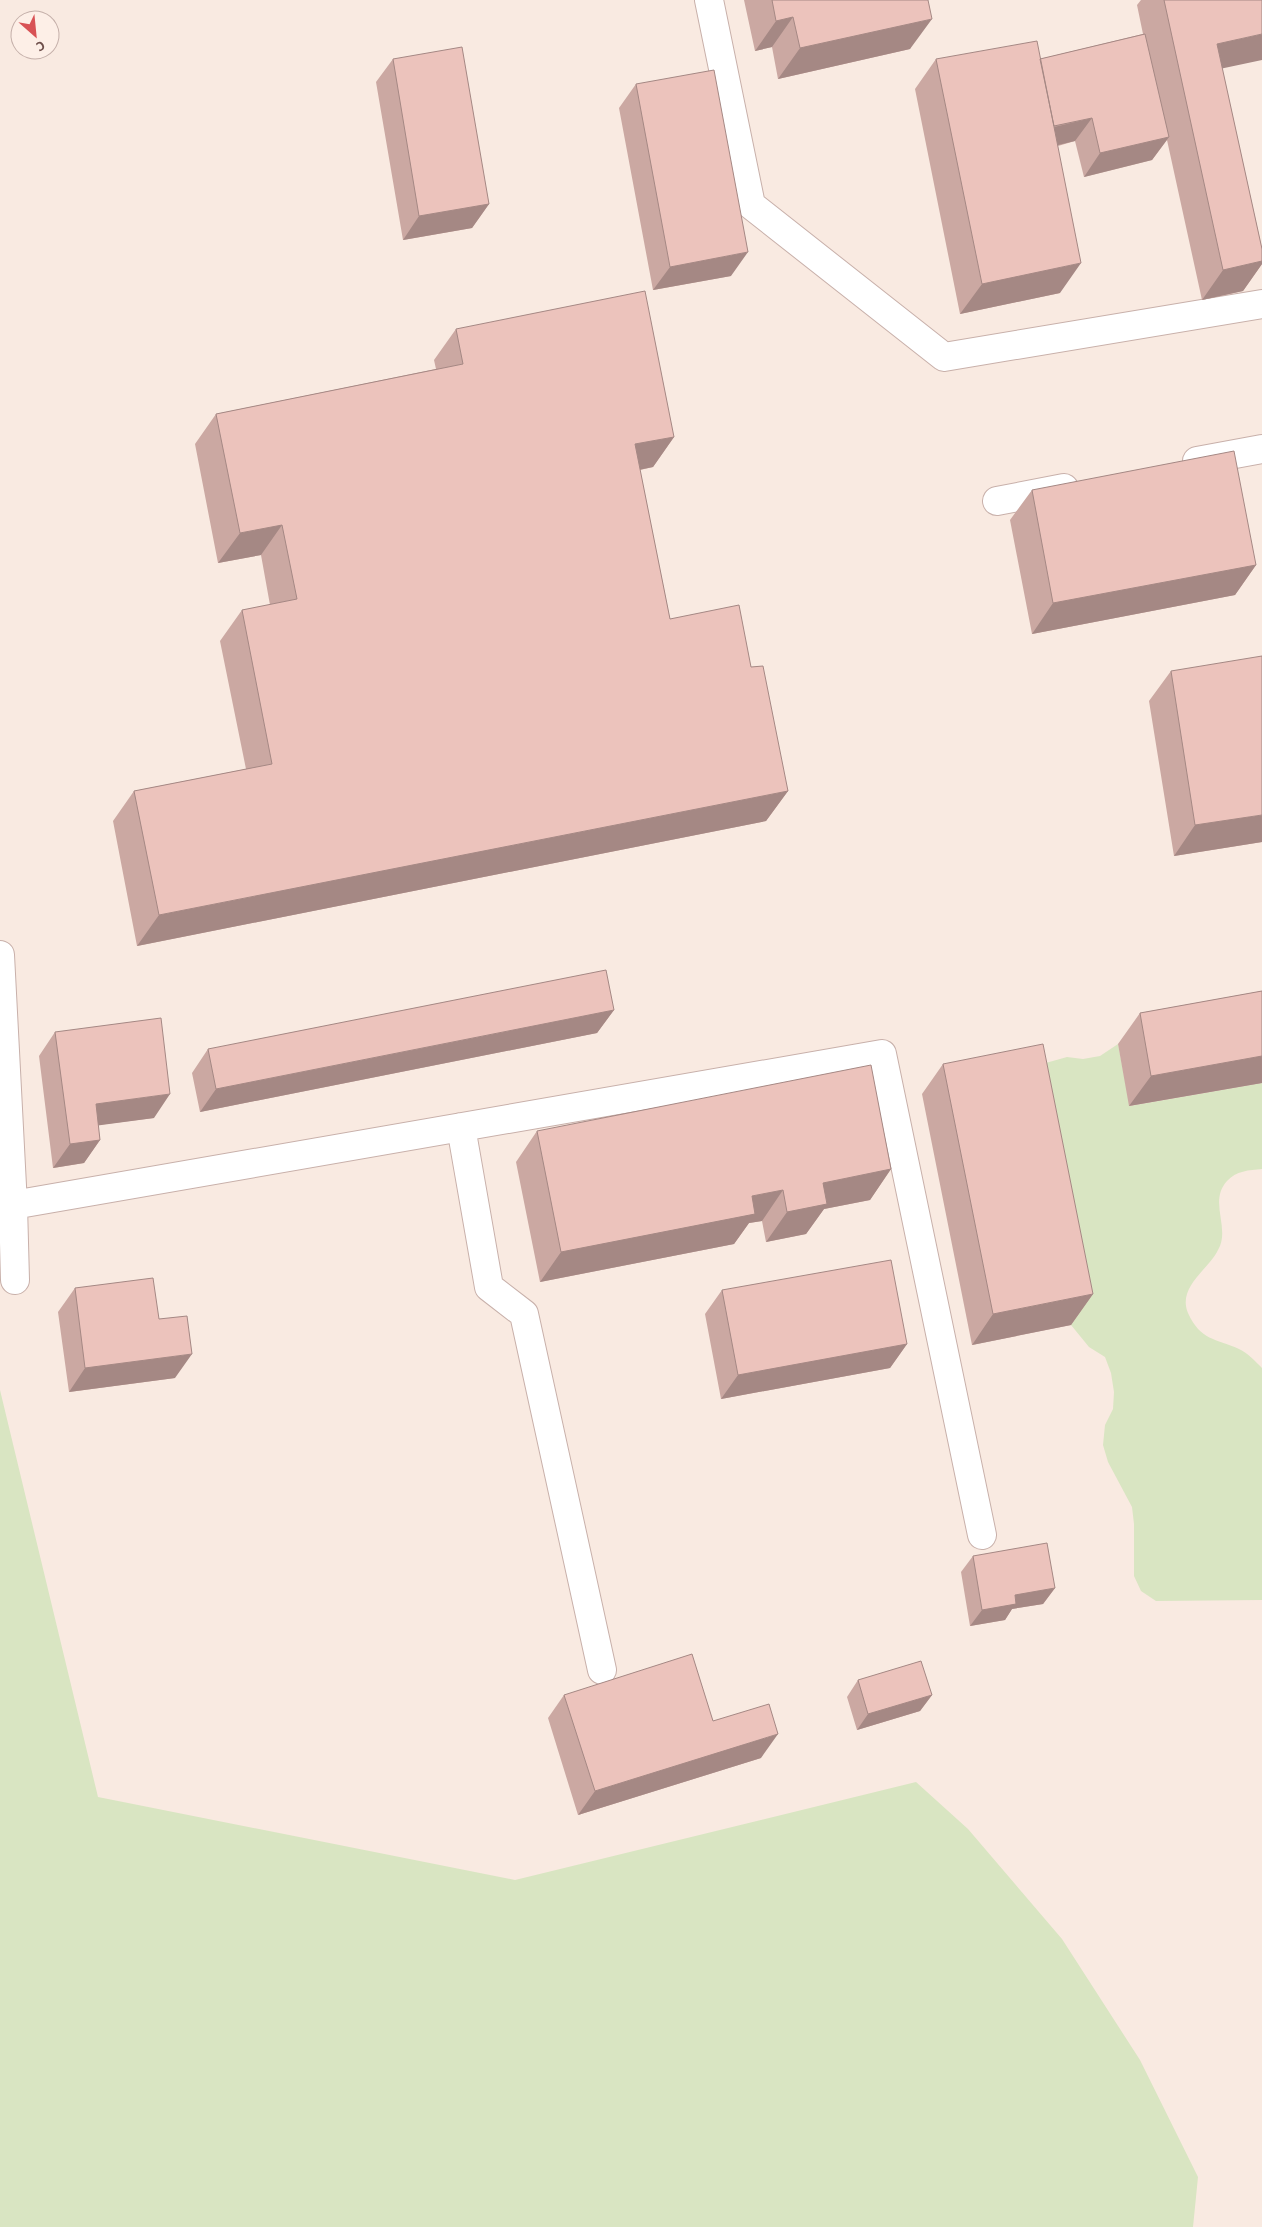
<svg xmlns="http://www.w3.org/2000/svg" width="1262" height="2227" font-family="'Alegreya Sans',sans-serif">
<rect width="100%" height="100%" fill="#f9eae1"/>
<path fill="#d9e5c2" d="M1118,1044L1130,1106L1262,1083V1169C1249,1170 1236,1171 1227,1181C1208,1202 1231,1228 1218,1250C1209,1269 1177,1287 1188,1313C1201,1341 1215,1338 1239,1349C1248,1353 1255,1361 1262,1368V1600L1156,1601L1141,1591L1134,1576V1524L1132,1507L1108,1462L1103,1445L1105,1425L1113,1409L1114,1392L1111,1373L1105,1357L1089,1347L1071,1325L1022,1074L1035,1066L1067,1057L1083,1059L1100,1056Z
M0,1390L98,1797L515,1880L916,1782L968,1829L1062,1939L1140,2060L1198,2177L1193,2227H0Z"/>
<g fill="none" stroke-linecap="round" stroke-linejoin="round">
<g stroke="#c8b0aa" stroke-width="30">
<path id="minor" d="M709,0L751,205L944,357L1262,304
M1197,461L1262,449
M997,501L1064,488
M0,955L13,1205L15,1280
M461,1127L489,1287L524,1314L602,1670
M13,1205L882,1054L982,1535"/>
</g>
<use href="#minor" stroke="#fff" stroke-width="28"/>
</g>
<path fill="#cba8a2" d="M744,0H928L910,49L778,79L772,47L755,51Z
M1141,0H1262L1222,68L1262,249V264L1243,291L1202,300L1167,140L1152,160L1084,177L1075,141L1058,146L1060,293L960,314L915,89L936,59H1040L1143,34L1137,5Z
M393,59L489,204L472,228L403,240L376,82Z
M636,84L731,276L653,290L619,108Z
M456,329L674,437L653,467L640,470L670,619L751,667L788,791L766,821L137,946L113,821L134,791L246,769L220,641L242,610L270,605L261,555L218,563L195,444L216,414L436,369L434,360Z
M1032,490L1256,565L1235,595L1032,634L1010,520Z
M1171,671L1262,842L1174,856L1149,701Z
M1262,991V1083L1129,1106L1118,1044L1140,1013Z
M614,1010L597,1033L200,1112L192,1073L208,1049Z
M55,1032L154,1118L98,1125L100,1140L84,1163L53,1168L39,1056Z
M943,1064L1093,1294L1071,1325L972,1345L922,1094Z
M537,1131L891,1169L870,1200L824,1209L806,1234L766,1242L762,1221L749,1223L734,1244L540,1282L516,1162Z
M75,1288L159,1319L175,1378L69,1392L58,1312Z
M722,1290L907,1344L890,1368L721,1399L705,1314Z
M973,1556L1055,1588L1043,1604L1012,1609L1005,1620L970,1626L961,1572Z
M858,1680L932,1695L920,1711L857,1730L847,1697Z
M564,1695L713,1721L761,1758L578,1815L548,1718Z"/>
<path fill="#a58884" d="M793,17L772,47L755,51L776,21Z
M932,19L910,49L778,79L800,48Z
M1262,34V60L1196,74L1217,44Z
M1092,118L1075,141L1037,150L1054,127Z
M1169,137L1152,160L1084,177L1100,153Z
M489,204L472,228L403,240L419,216Z
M748,252L731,276L653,290L670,267Z
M1262,261V264L1243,291L1202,300L1223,270Z
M1081,263L1060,293L960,314L982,284Z
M674,437L653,467L614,475L635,444Z
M282,525L261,555L218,563L240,533Z
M1256,565L1235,595L1032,634L1053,603Z
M788,791L766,821L137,946L159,915Z
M1262,815V842L1174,856L1195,825Z
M614,1010L597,1033L200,1112L216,1089Z
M1262,1056V1083L1129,1106L1151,1076Z
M170,1094L154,1118L79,1128L96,1104Z
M100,1140L84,1163L53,1168L70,1144Z
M891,1169L870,1200L824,1209L806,1234L766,1242L787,1212L823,1183Z
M783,1190L762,1221L749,1223L734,1244L540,1282L561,1252L752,1196Z
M1093,1294L1071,1325L972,1345L993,1314Z
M907,1344L890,1368L721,1399L738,1375Z
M192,1354L175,1378L69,1392L85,1368Z
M1055,1588L1043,1604L1012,1609L1005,1620L970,1626L982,1610L1015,1595Z
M932,1695L920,1711L857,1730L868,1714Z
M778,1734L761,1758L578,1815L595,1791Z"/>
<path fill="#ecc3bc" stroke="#a58884" d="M772,0H928L932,19L800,48L793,17L776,21Z
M1164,0H1262V34L1217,44L1262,249V261L1223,270Z
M1145,34L1169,137L1100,153L1092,118L1054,126L1040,59Z
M1037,41L1081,263L982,284L936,59Z
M462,47L489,204L419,216L393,59Z
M714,70L748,252L670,267L636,84Z
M645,291L674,437L635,444L670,619L739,605L751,667L763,666L788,791L159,915L134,791L272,764L242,610L297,599L282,525L240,533L216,414L463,364L456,329Z
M1234,451L1256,565L1053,603L1032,490Z
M1262,656V815L1195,825L1171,671Z
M606,970L614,1010L216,1089L208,1049Z
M1262,991V1056L1151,1076L1140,1013Z
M161,1018L170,1094L96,1104L100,1140L70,1144L55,1032Z
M1043,1044L1093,1294L993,1314L943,1064Z
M871,1065L891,1169L823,1183L827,1204L787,1212L783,1190L752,1196L755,1214L561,1252L537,1131Z
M891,1260L907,1344L738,1375L722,1290Z
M153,1278L159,1319L187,1316L192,1354L85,1368L75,1288Z
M1047,1543L1055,1588L1015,1595L1016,1604L982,1610L973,1556Z
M692,1654L713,1721L769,1704L778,1734L595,1791L564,1695Z
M921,1661L932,1695L868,1714L858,1680Z"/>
<g transform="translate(35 35) rotate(153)"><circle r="24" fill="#fdefe7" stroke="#c4afa9"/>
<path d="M0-4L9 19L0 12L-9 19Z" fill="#d85255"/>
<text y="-8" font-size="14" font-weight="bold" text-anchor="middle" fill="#6e4f4b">С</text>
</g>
</svg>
